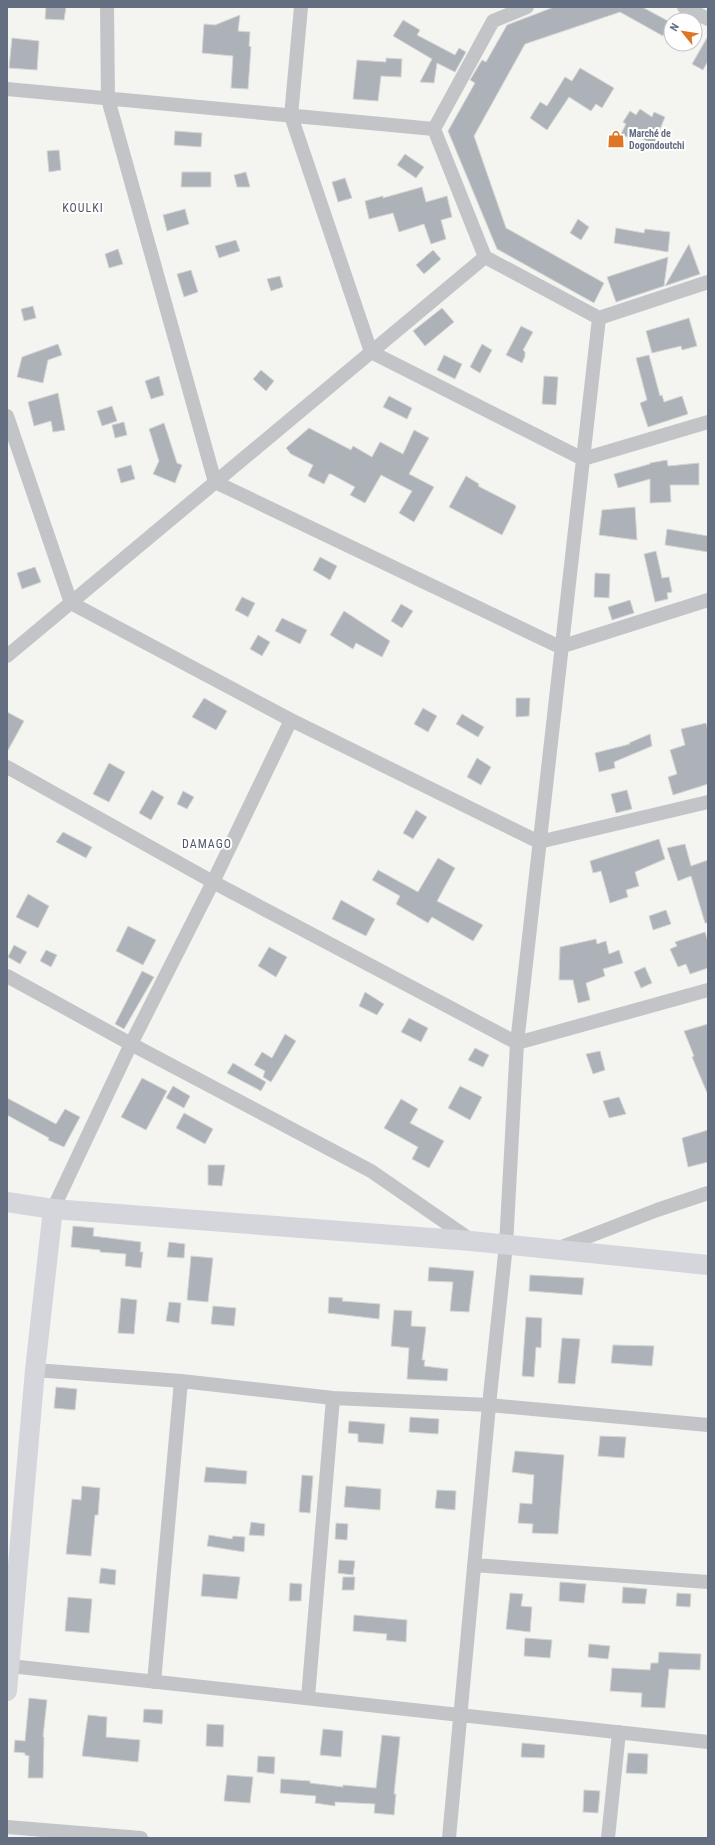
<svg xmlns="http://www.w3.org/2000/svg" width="715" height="1845" font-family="'Roboto Condensed',sans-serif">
<rect width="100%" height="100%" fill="#f4f4f0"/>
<path fill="#adb2b8" stroke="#d5d6d3" d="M46,7H66L64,20L45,19Z
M554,7H642L670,22L663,36L620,12L525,44L474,136L506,228L604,283L594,303L497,249L448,131L475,83L470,80L482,60L486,62L507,25Z
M240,15L238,31L250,32L249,46L251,47L248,89L231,88L233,56L202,53L204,24L215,25Z
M403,20L420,30L417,35L455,55L459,48L466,52L455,72L437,63L434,83L420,82L432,59L393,36Z
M708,36V61L703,70L692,64Z
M12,38L39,41L37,70L9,68Z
M386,58L402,59L401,77L381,76L378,101L353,99L357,60L386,62Z
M580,68L614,88L602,108L596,104L591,111L569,97L547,130L530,118L540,102L547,106L565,77L572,81Z
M640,109L652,117L654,112L665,117L654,144L633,135L631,139L621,134L626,124L623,122L630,111L636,115Z
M175,131L202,133L201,147L174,145Z
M59,150L61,170L49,172L47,151Z
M405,154L424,167L416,178L397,165Z
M182,172H211V187H181Z
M246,172L250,187H237L234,175Z
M345,178L352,198L338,202L332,182Z
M422,187L426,202L447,196L452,217L441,220L446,239L431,244L424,224L399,232L393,213L369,219L365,201L383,196V198Z
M185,209L189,224L167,231L163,215Z
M578,219L589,227L581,240L570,233Z
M616,228L644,233L645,229L670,232L668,252L614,243Z
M236,240L240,251L219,258L215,246Z
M689,244L700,274L665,286Z
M118,249L123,264L109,268L105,254Z
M433,250L441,259L424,274L416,265Z
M668,257L664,286L616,302L607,277Z
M191,270L198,292L184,297L177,274Z
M280,276L283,287L271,291L267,279Z
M33,306L36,318L24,321L21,309Z
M442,308L454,322L425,346L413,331Z
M689,318L697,346L682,350L681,346L652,353L646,331Z
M521,326L533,332L523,350L525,352V356L522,363L506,355Z
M58,344L62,355L48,360L43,383L17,377L22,357Z
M482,344L492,350L480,373L470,367Z
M444,355L462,364L455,379L437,370Z
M649,355L660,396L662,395L664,402L682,396L688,414L648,427L640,403L647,400L636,358Z
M261,370L274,381L266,391L253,379Z
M159,376L164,395L151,399L145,381Z
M544,376L558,377L556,405L542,404Z
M58,393L65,430L53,432L51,421L34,426L28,402Z
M389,396L412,408L407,419L383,407Z
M112,406L117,421L102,426L97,411Z
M124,422L127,435L115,438L112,425Z
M164,423L177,463L182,465L175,483L153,474L159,461L149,429Z
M309,428L351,450L353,446L372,457L380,442L403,454L414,430L429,438L409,474L434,487L414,522L399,513L412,491L381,475L365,503L350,495L355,487L331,474H329L324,484L308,476L313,465L291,454L286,448Z
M667,460L668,466L699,463V485H670L671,502L650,503V479L618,488L614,474L650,464V463Z
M131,465L135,479L121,483L117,469Z
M466,476L479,484L478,486L515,505L516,507L502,535L449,507Z
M635,507L637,540L599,535L602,510Z
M667,529L708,536V552L665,545Z
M656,551L662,578L669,577L672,592L667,593L668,599L655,602L644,554Z
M320,557L337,566L330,580L313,570Z
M35,567L41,582L22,589L17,573Z
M595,573L610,574L609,598L594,597Z
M242,597L255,603L248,617L235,610Z
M630,600L634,613L612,620L608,607Z
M401,604L413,611L402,628L391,621Z
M344,611L390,641L382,657L356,643L353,649L330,635Z
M282,618L307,630L300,644L275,631Z
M258,635L270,642L262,656L250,649Z
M204,698L227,711L216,730L192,717Z
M516,698H530L529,716L516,717Z
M423,708L437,716L428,732L414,724Z
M7,712L24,721L7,752Z
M462,714L484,727L478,737L456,724Z
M706,723L708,730V784L673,795L668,777L677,774L670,750L685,745L681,729Z
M650,734L652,746L614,762L615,768L599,772L595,753L630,744L629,743Z
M477,758L491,767L481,785L467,777Z
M109,763L125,772L109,802L93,794Z
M152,790L164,797L151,820L139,813Z
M627,790L632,809L616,813L611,794Z
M183,791L194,797L187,809L177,804Z
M416,810L427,817L413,839L403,833Z
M63,832L92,847L86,858L56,842Z
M659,839L665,859L635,872L639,886L626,890L628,897L610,903L601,871L593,873L590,861Z
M685,844L691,866L708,860V923H705L691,876L678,881L667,848Z
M438,858L455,868L437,901L483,925L473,941L432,917L428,923L396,904L400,896L372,880L378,870L418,892Z
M28,894L49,906L38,928L16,917Z
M341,900L375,919L366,936L332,919Z
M666,910L671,924L653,930L649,916Z
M128,926L156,940L143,965L116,951Z
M705,932L708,942V968L690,974L686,964L678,967L670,949L677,946L675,942Z
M596,939L597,944L606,941L609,954L619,950L623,963L603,969L605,976L586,983L590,1000L578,1003L573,980H559L560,947Z
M14,945L27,952L20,964L8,957Z
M269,947L287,957L276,977L258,966Z
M46,950L57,955L51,967L40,961Z
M645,967L652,983L641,988L634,972Z
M142,971L154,977L124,1029L115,1024Z
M365,992L384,1004L377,1015L359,1006Z
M409,1018L428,1028L421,1042L401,1032Z
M708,1024V1095L692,1057L694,1056L684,1031Z
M285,1034L296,1041L271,1082L263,1077L265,1071L254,1065L262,1052L272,1058Z
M475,1048L489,1055L483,1067L468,1060Z
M600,1051L605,1070L593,1074L586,1054Z
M233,1063L266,1082L261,1091L227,1073Z
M142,1078L167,1091L146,1130L121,1117Z
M173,1086L190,1096L184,1108L166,1098Z
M460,1086L482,1097L470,1120L448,1108Z
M619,1097L626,1114L609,1118L603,1101Z
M7,1098L56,1124L65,1109L80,1117L64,1147L48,1140L49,1138L7,1115Z
M401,1099L418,1109L410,1123L444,1141L429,1168L412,1159L418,1147L384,1128Z
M184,1113L213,1129L205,1144L176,1128Z
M708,1130V1162L688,1167L682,1138Z
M208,1165H225L222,1186L208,1185Z
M73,1226L94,1228L93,1236L141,1242L140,1252H143L141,1268L125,1266L126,1254L100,1252V1250L71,1247Z
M169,1242L185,1244L184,1258L167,1257Z
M191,1256L213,1258L208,1302L187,1300Z
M429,1267L474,1271L469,1312L450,1311L453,1282L428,1281Z
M530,1275L584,1278L582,1295L529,1291Z
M329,1297L343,1298L342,1301L380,1304L379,1319L328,1313Z
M121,1298L137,1300L134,1334L118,1333Z
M169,1302L181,1303L179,1323L166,1321Z
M213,1306L236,1308L234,1326L211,1324Z
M394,1310L412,1311L411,1326L426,1327L422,1360H425L424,1366L448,1369L447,1381L407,1379L409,1348L391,1346Z
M526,1317L542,1318L541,1348L536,1347L534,1377L522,1376Z
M562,1338L580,1339L575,1384L558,1383Z
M613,1345L654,1346L652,1366L611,1363Z
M56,1387L77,1389L75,1410L54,1408Z
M410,1417L439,1419L438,1434L409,1432Z
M349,1421L385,1424L383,1444L358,1442V1434L348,1433Z
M600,1436L626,1437L624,1458L598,1456Z
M515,1451L564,1455L558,1534L532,1533L533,1524L518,1523L520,1503L532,1504L534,1475L512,1472Z
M206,1467L247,1471L246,1484L204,1482Z
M302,1475L313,1476L310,1513L299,1512Z
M82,1486L100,1488L98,1515H95L91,1556L66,1554L72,1499L81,1500Z
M346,1486L381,1489L380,1510L344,1507Z
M437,1490L456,1491L455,1510L435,1508Z
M251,1522L265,1524L264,1536L249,1535Z
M336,1523L348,1524L347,1540L335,1539Z
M209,1535L232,1539L233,1536L245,1537L244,1552L207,1546Z
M339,1560L355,1561L353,1575L338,1573Z
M101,1568L116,1570L115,1585L99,1583Z
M203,1574L240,1577L237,1599L201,1596Z
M343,1577H355L354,1590H342Z
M560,1582L586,1584L584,1603L559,1601Z
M290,1583L302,1584L301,1601H289Z
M623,1587L647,1589L645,1604L622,1603Z
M510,1593L523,1594L521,1606L532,1607L530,1632L506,1629Z
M677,1593L691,1594L690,1607L676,1606Z
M68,1597L92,1599L89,1633L65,1631Z
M354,1615L407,1620L406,1642L386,1640L387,1634L353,1631Z
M525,1638L552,1640L550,1658L524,1656Z
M589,1644L610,1646L608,1659L588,1657Z
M659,1652L701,1654L700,1670L669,1669L665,1708L641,1707L642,1693L610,1691L612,1668L650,1670L651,1663H658Z
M29,1698L47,1700L43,1737H44L43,1778H28L29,1756L25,1755V1753L14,1752L15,1740L25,1741Z
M144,1709L163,1710L162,1724L143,1722Z
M88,1715L107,1717L106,1737L140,1740L138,1762L82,1756Z
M207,1724L224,1725L223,1747L206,1746Z
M323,1729L343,1731L341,1757L320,1755Z
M382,1735L400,1737L394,1794H396L394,1815L374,1813L375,1804L335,1802V1806L315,1803L316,1796L280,1793L281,1779L310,1781V1783L343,1787V1785L376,1788Z
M522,1743L545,1745L544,1758L521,1757Z
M628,1753L648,1754L647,1774L626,1773Z
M258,1756L275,1757L274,1774L257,1772Z
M227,1775L253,1777L250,1803L224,1801Z
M584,1790L600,1791L598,1813L583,1812Z"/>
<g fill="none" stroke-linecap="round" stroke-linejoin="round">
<path stroke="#c2c4c8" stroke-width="14" d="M107,7L108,99L215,482L560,647L708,600
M301,7L291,116L371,352L583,459L708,422
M527,7L493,21L434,129L485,257L599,318L708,282
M684,7L708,19
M7,89L434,129
M7,416L71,603L291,720L539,842L708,802
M7,656L485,257
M7,767L213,882L517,1043L708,990
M7,976L131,1044L371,1171L471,1240
M53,1209L131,1044L213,882L291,720
M559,1248L657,1210L708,1193
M35,1370L181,1381L333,1398L489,1405L708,1425
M474,1565L708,1582
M10,1666L708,1742
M154,1682L181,1381
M308,1698L333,1398
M7,1827L141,1838
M449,1838L489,1405L506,1245L517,1043L599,318
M608,1838L619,1732"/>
<path stroke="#d4d6dc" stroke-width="20" d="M7,1202L53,1209L471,1241L708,1265
M7,1691L35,1370L53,1209"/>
</g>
<defs>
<g id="shop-bare" transform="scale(1.38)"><path d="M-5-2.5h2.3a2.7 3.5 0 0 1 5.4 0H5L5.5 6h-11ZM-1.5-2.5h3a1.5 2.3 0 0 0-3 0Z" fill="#df7626" stroke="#fff" stroke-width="2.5" paint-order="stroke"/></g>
</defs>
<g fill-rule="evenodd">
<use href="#shop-bare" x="616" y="139"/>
</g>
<g text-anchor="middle" stroke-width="4" stroke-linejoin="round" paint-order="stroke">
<g font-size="10" font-weight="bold" fill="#646e81" stroke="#fff" text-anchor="start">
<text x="629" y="137">Marché de<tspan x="629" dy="12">Dogondoutchi</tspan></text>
</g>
<g font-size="12" letter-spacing="1" fill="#525966" stroke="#fff">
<text x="83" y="212">KOULKI</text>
<text x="207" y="848">DAMAGO</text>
</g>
</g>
<rect width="715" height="1845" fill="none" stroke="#646e81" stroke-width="16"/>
<g transform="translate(683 32) rotate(300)"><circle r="19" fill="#ffffff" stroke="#c1c5cd"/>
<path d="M0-3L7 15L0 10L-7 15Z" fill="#df7626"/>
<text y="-6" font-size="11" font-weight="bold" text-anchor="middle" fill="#646e81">N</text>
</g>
</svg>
